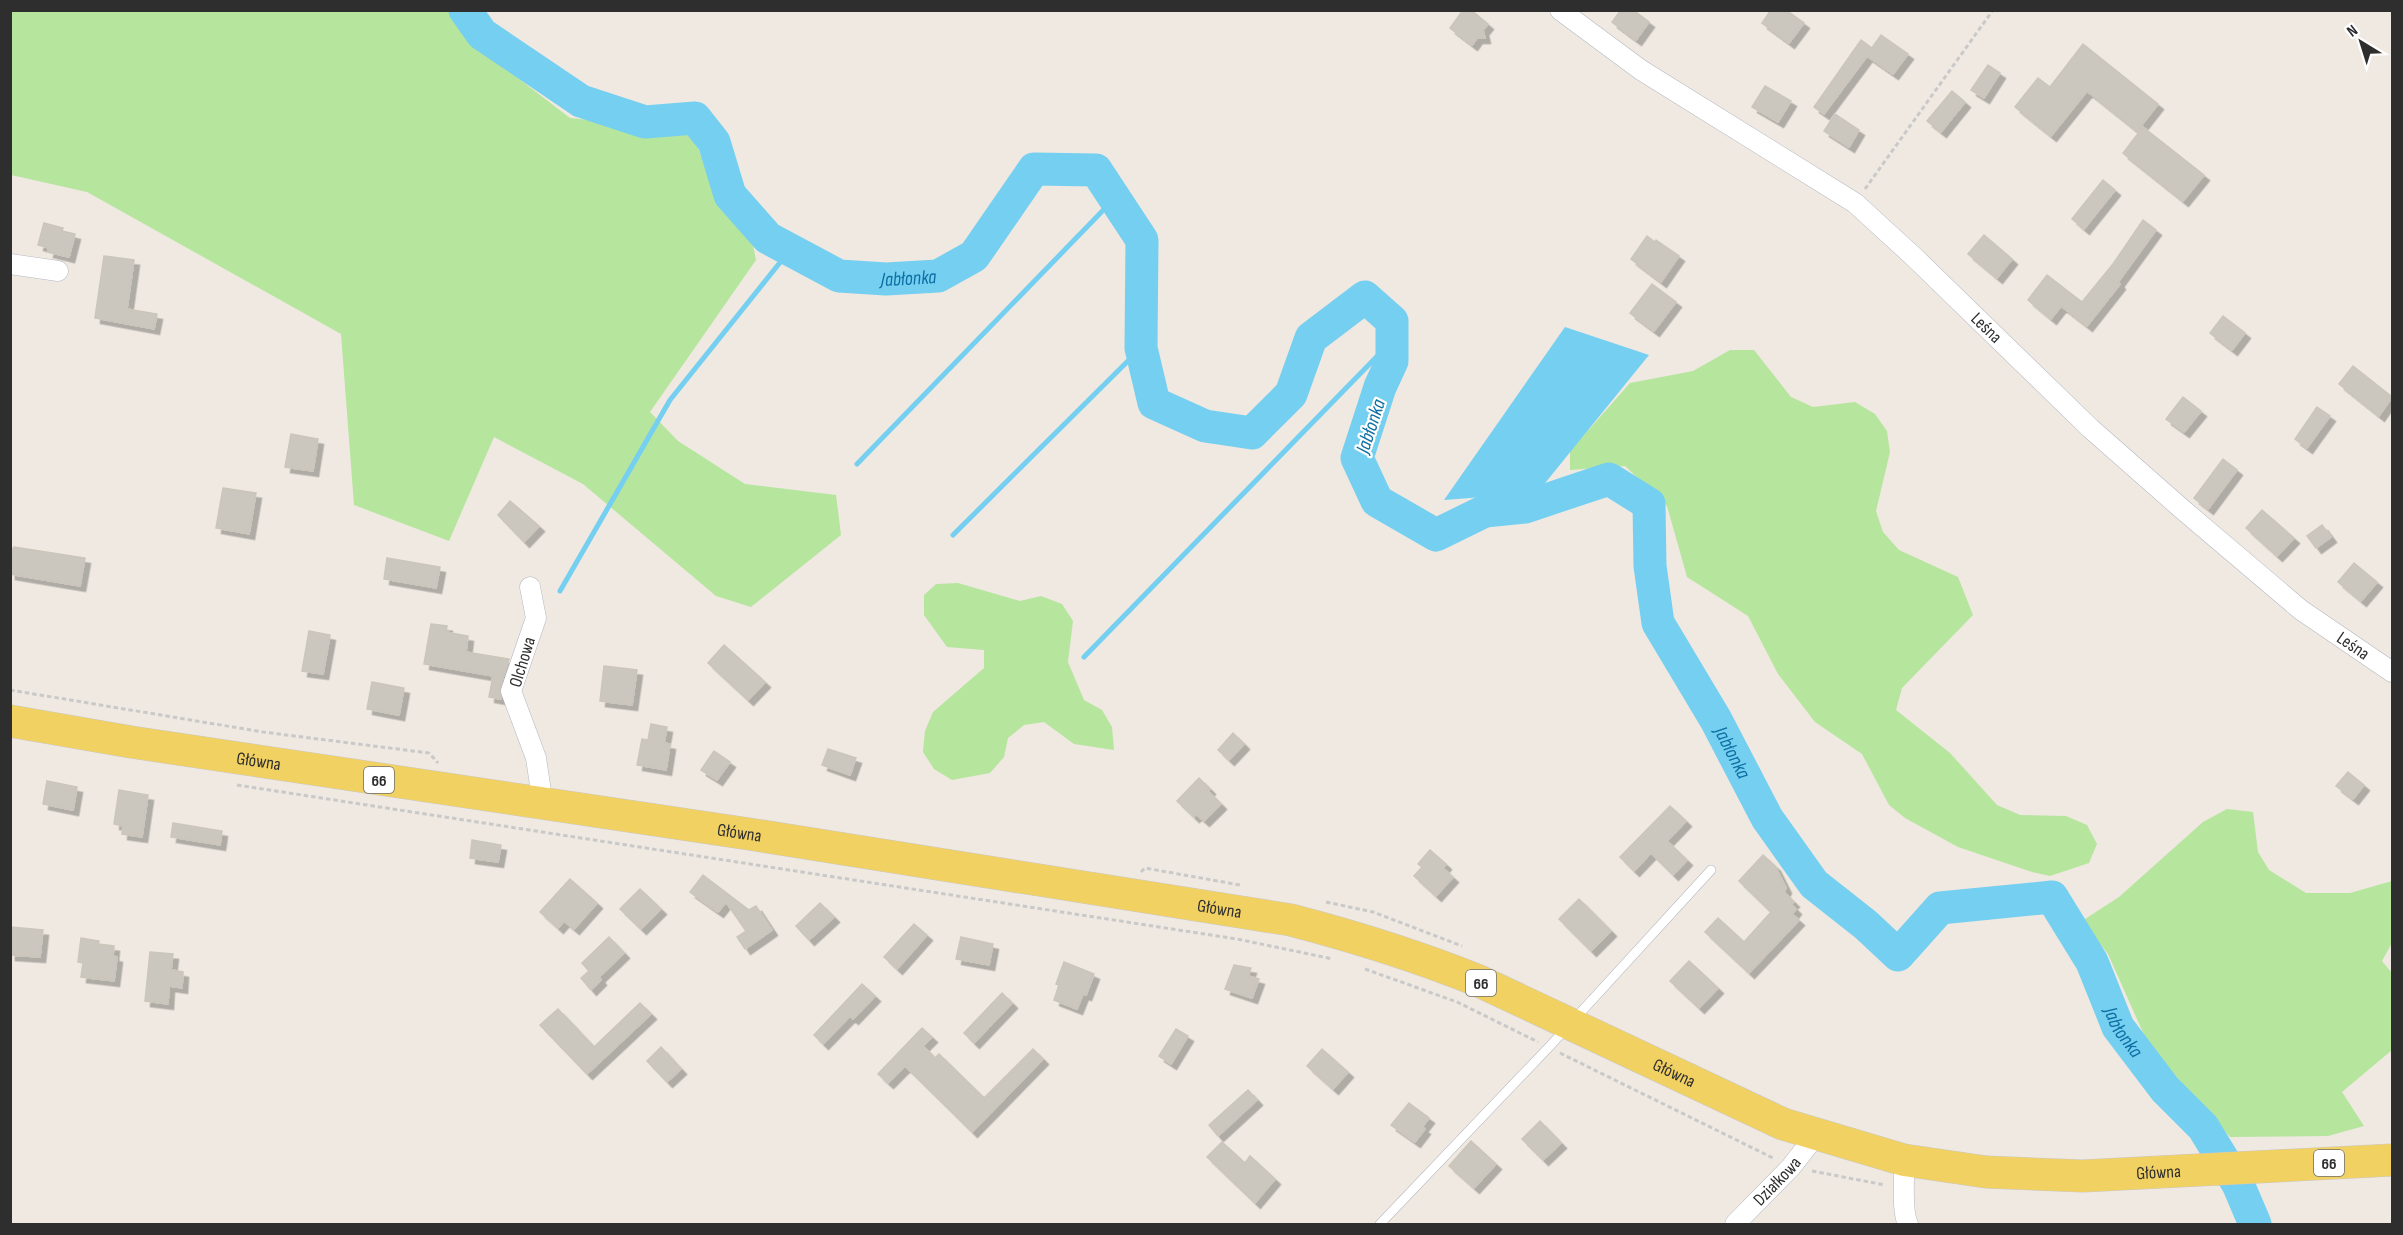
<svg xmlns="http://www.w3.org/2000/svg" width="2403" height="1235" font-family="'Sofia Sans Condensed',sans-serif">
<defs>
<filter id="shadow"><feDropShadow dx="5.5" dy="5.5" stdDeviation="0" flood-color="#0004"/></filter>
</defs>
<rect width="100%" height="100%" fill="#efe9e1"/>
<path fill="#b6e59e" d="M11,10L449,11L489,56L570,118L668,128L694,137L718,202L750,231L756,260L650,412L678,441L745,484L836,495L841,535L751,607L716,596L583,484L494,437L449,541L354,505L341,334L87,192L11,175Z
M1730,350H1754L1791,397L1813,407L1855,402L1875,414L1887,431L1890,452L1876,511L1883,532L1899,550L1958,577L1973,615L1902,688L1896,710L1950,753L1997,805L2020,815L2066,816L2087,825L2097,844L2089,863L2050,876L2032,872L1958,847L1905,818L1889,805L1862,754L1815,722L1778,674L1748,616L1687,577L1667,506L1625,466L1570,470V451L1630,383L1693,371Z
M958,583L1020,601L1041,596L1062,604L1073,621L1068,662L1084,700L1102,710L1112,727L1114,750L1074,744L1044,722L1024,725L1008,738L1004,757L990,773L952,780L934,769L923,752L925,731L933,712L984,668V650L947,647L924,615V595L936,584Z
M2227,809L2253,812L2258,852L2269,870L2306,893H2350L2392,881V943L2382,961L2392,973V1050L2342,1092L2364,1126L2328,1136L2230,1137L2149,1046L2108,954L2082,921L2119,897L2203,822Z"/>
<path fill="#75cff0" d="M1565,327L1649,355L1537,493L1444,500Z"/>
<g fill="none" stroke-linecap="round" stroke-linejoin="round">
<path stroke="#75cff0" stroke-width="5" d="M857,464L1115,198
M953,535L1141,348
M560,591L670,400L790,250
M1084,657L1392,341"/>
<path stroke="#75cff0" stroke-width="33" id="s1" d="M465,10L482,34L581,101L645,122L695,118L714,142L730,195L768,238L839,276L886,279L938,276L974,256L1034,169L1096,170L1142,240L1141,348L1154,403L1205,426L1252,433L1291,394L1311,338L1365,297L1392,321V361L1380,387L1357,458L1377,501L1436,535L1485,511L1525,507L1609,479L1649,504L1650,566L1658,623L1716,720L1767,818L1814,884L1866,925L1898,955L1940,908L2052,897L2092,962L2118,1027L2165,1089L2203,1127L2238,1184L2255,1224"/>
</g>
<path fill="#cbc7bf" stroke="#cbc5ba" stroke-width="1.5" filter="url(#shadow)" d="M1463,10H1471L1488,24L1483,30L1485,38H1477L1472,45L1450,28Z
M1621,10H1633L1649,22L1636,40L1612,22Z
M1771,10H1786L1804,23L1789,43L1762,23Z
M1881,35L1908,54L1893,74L1867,56L1824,114L1814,107L1861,40L1872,48Z
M2083,44L2158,104L2137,131L2087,91L2051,136L2015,107L2038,78L2050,87Z
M1988,65L2000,73L1984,98L1971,90Z
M1765,86L1791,101L1778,122L1752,107Z
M1952,91L1965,102L1941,132L1927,121Z
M1835,114L1859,130L1849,147L1824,131Z
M2143,127L2204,175L2183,201L2123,153Z
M2103,180L2115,190L2084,229L2072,219Z
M2143,220L2156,230L2118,282L2120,284L2087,326L2061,306L2051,319L2028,300L2047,275L2082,302L2113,264Z
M44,223L63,228L62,231L75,234L69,257L48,252L49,248L38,245Z
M1984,235L2012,259L1997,278L1968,254Z
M1647,236L1655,242L1656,240L1679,256L1661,282L1631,259Z
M104,256L134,260L127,309L157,314L154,329L95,318Z
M1652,284L1676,302L1654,331L1630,313Z
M2223,316L2245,333L2232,350L2210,333Z
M2353,366L2392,397L2379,416L2339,384Z
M2183,397L2201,411L2184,432L2166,419Z
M2317,407L2330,416L2307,448L2295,439Z
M291,434L318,439L313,471L285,467Z
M2223,459L2237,470L2208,509L2194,498Z
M223,488L256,493L249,534L216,528Z
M510,501L539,526L524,542L498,515Z
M2262,510L2294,538L2277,556L2246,528Z
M2322,525L2331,537L2316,548L2307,536Z
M14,547L85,558L80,586L10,574V548L14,549Z
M387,558L440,567L436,588L384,579Z
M2354,563L2377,582L2361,601L2338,582Z
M431,624L447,626L446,632L468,636L466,652L509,659L500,687L501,699L489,697L493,676L424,664Z
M309,631L330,635L323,674L302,671Z
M724,645L765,682L748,700L708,663Z
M604,666L637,670L632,705L600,701Z
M372,682L404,688L399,715L367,709Z
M651,724L667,727L664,743L670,744L666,770L637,765L642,739L648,740Z
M1233,733L1244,744L1229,760L1218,750Z
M828,749L856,758L850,775L822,765Z
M714,751L730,762L717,780L701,770Z
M2348,772L2364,785L2353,799L2336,786Z
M1199,778L1210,789L1208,791L1221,804L1204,821L1196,814L1194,817L1177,801Z
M47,781L77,787L73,810L43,804Z
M119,790L148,795L142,837L122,834L123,826L114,824Z
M1670,806L1686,821L1667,841L1687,860L1673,875L1651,853L1634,871L1620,857Z
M173,823L222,831L220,845L171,837Z
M472,840L501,845L498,862L470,858Z
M1430,850L1446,864L1443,868L1453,877L1436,896L1414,876L1422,867L1418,864Z
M1763,855L1775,866L1786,888L1784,892L1794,902L1791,904L1796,909L1792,914L1799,920L1749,973L1705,932L1718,918L1744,942L1771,912L1739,881Z
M703,875L749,910L756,906L772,930L745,949L737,937L746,931L726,902L718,912L690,892Z
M570,879L597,903L574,929L564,921L558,928L540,912Z
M640,889L661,909L641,929L620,909Z
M1579,899L1611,931L1591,951L1559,919Z
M820,903L834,917L809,940L796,926Z
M914,924L927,935L897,969L884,957Z
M10,927L43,930L40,957L10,955Z
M609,937L624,953L599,977L601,980L591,990L581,978L589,971L582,963Z
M961,937L993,944L989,965L956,959Z
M81,938L99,941L98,944L114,946L113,956L117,957L114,981L81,977L83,963L78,962Z
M150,952L173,954L171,970L183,972L182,988L169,986L168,1004L145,1001Z
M1689,961L1718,988L1699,1008L1670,981Z
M1064,962L1094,974L1086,995L1083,994L1077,1009L1054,1000L1059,985L1056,984Z
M1234,965L1251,968L1248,976L1259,979L1252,998L1225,989Z
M862,984L875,996L853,1019L850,1016L823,1044L814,1035Z
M1002,993L1012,1003L974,1043L964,1033Z
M640,1003L651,1014L587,1074L540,1025L558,1009L594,1047Z
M922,1028L932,1037L923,1046L935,1058L939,1054L984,1098L1033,1049L1043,1059L972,1132L905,1066L888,1083L878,1074Z
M1176,1029L1188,1036L1171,1064L1159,1056Z
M661,1047L681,1069L667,1082L647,1061Z
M1322,1049L1348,1072L1333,1089L1307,1066Z
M1248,1090L1257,1100L1218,1136L1209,1125Z
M1409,1103L1429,1118L1422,1127L1425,1129L1415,1142L1391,1125Z
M1540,1121L1561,1143L1543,1160L1522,1139Z
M1471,1141L1496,1164L1474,1188L1449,1166Z
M1222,1142L1245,1163L1250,1156L1275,1179L1255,1203L1207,1157Z"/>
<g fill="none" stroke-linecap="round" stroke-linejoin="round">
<g stroke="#b4b7c1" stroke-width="10">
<path id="service" d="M1380,1224L1549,1047L1711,870"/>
</g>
<g stroke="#b4b7c1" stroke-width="21">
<g id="minor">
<path id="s2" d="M1560,10L1641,70L1855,203L1913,256L2090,428L2182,509L2301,610L2392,672"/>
<path d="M10,264L58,271"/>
<path d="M530,587L536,618L511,691L536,758L543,805"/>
<path d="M1904,1160C1905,1179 1901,1210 1908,1224"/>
<path id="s3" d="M1735,1224L1791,1167L1816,1135"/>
</g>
</g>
<g stroke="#c9c9c9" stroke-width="33">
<g id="primary">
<path id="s4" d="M10,721L131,742L749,834L1291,920C1356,937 1417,956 1479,981L1783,1124L1904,1160L1986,1172L2083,1176L2392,1160"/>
</g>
</g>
<path stroke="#c9c9c9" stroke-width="3" stroke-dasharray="4.5 3" stroke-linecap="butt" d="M1865,189L1993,10
M10,690L263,732L429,753L438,763
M237,785L1237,939L1333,959
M1141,872L1145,868L1240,885
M1326,902L1373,912L1462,946
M1365,969L1457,1002L1538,1042
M1560,1053L1775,1159
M1812,1171L1885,1185"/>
<use href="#service" stroke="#fff" stroke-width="9"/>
<use href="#minor" stroke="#fff" stroke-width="20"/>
<use href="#primary" stroke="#f2d163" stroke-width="32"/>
</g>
<g text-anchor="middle" stroke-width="4.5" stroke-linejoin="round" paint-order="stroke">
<g fill="#fff" stroke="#6d6d6d" stroke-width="1.5">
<rect x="364" y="767" width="30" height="26" rx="4.5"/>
<rect x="1466" y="970" width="30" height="26" rx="4.5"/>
<rect x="2314" y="1150" width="30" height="26" rx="4.5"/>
</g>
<g font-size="16" font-weight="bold" fill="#2e2e2e">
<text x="379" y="786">66</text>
<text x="1481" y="989">66</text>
<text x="2329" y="1169">66</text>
</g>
<g font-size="18" fill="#2e2e2e" stroke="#fff">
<text dy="6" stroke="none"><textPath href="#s2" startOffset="534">Leśna</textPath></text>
<text dy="6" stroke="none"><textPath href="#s2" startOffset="1020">Leśna</textPath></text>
<text transform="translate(522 662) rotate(-73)" y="6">Olchowa</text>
<text dy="6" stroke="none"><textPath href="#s4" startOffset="252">Główna</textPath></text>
<text dy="6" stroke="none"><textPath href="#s4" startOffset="738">Główna</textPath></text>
<text dy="6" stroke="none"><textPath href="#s4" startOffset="1224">Główna</textPath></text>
<text dy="6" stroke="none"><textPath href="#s4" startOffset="1710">Główna</textPath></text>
<text dy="6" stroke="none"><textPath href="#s4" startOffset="2212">Główna</textPath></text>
<text dy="6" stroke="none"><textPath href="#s3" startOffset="60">Działkowa</textPath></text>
</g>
<g font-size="20" font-style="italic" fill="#0d6fa3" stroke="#fff">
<text dy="7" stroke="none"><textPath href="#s1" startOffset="560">Jabłonka</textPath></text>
<text transform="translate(1370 426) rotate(-72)" y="7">Jabłonka</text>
<text dy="7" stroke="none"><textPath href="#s1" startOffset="2127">Jabłonka</textPath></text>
<text dy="7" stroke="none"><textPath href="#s1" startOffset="2721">Jabłonka</textPath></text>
</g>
</g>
<rect width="2403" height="1235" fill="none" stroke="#2e2e2e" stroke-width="24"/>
<g transform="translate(2361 42) rotate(322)" stroke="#ffffff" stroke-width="4.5" paint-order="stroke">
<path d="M0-4.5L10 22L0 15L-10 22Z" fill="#2e2e2e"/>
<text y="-9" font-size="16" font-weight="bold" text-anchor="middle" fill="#2e2e2e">N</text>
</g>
</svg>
